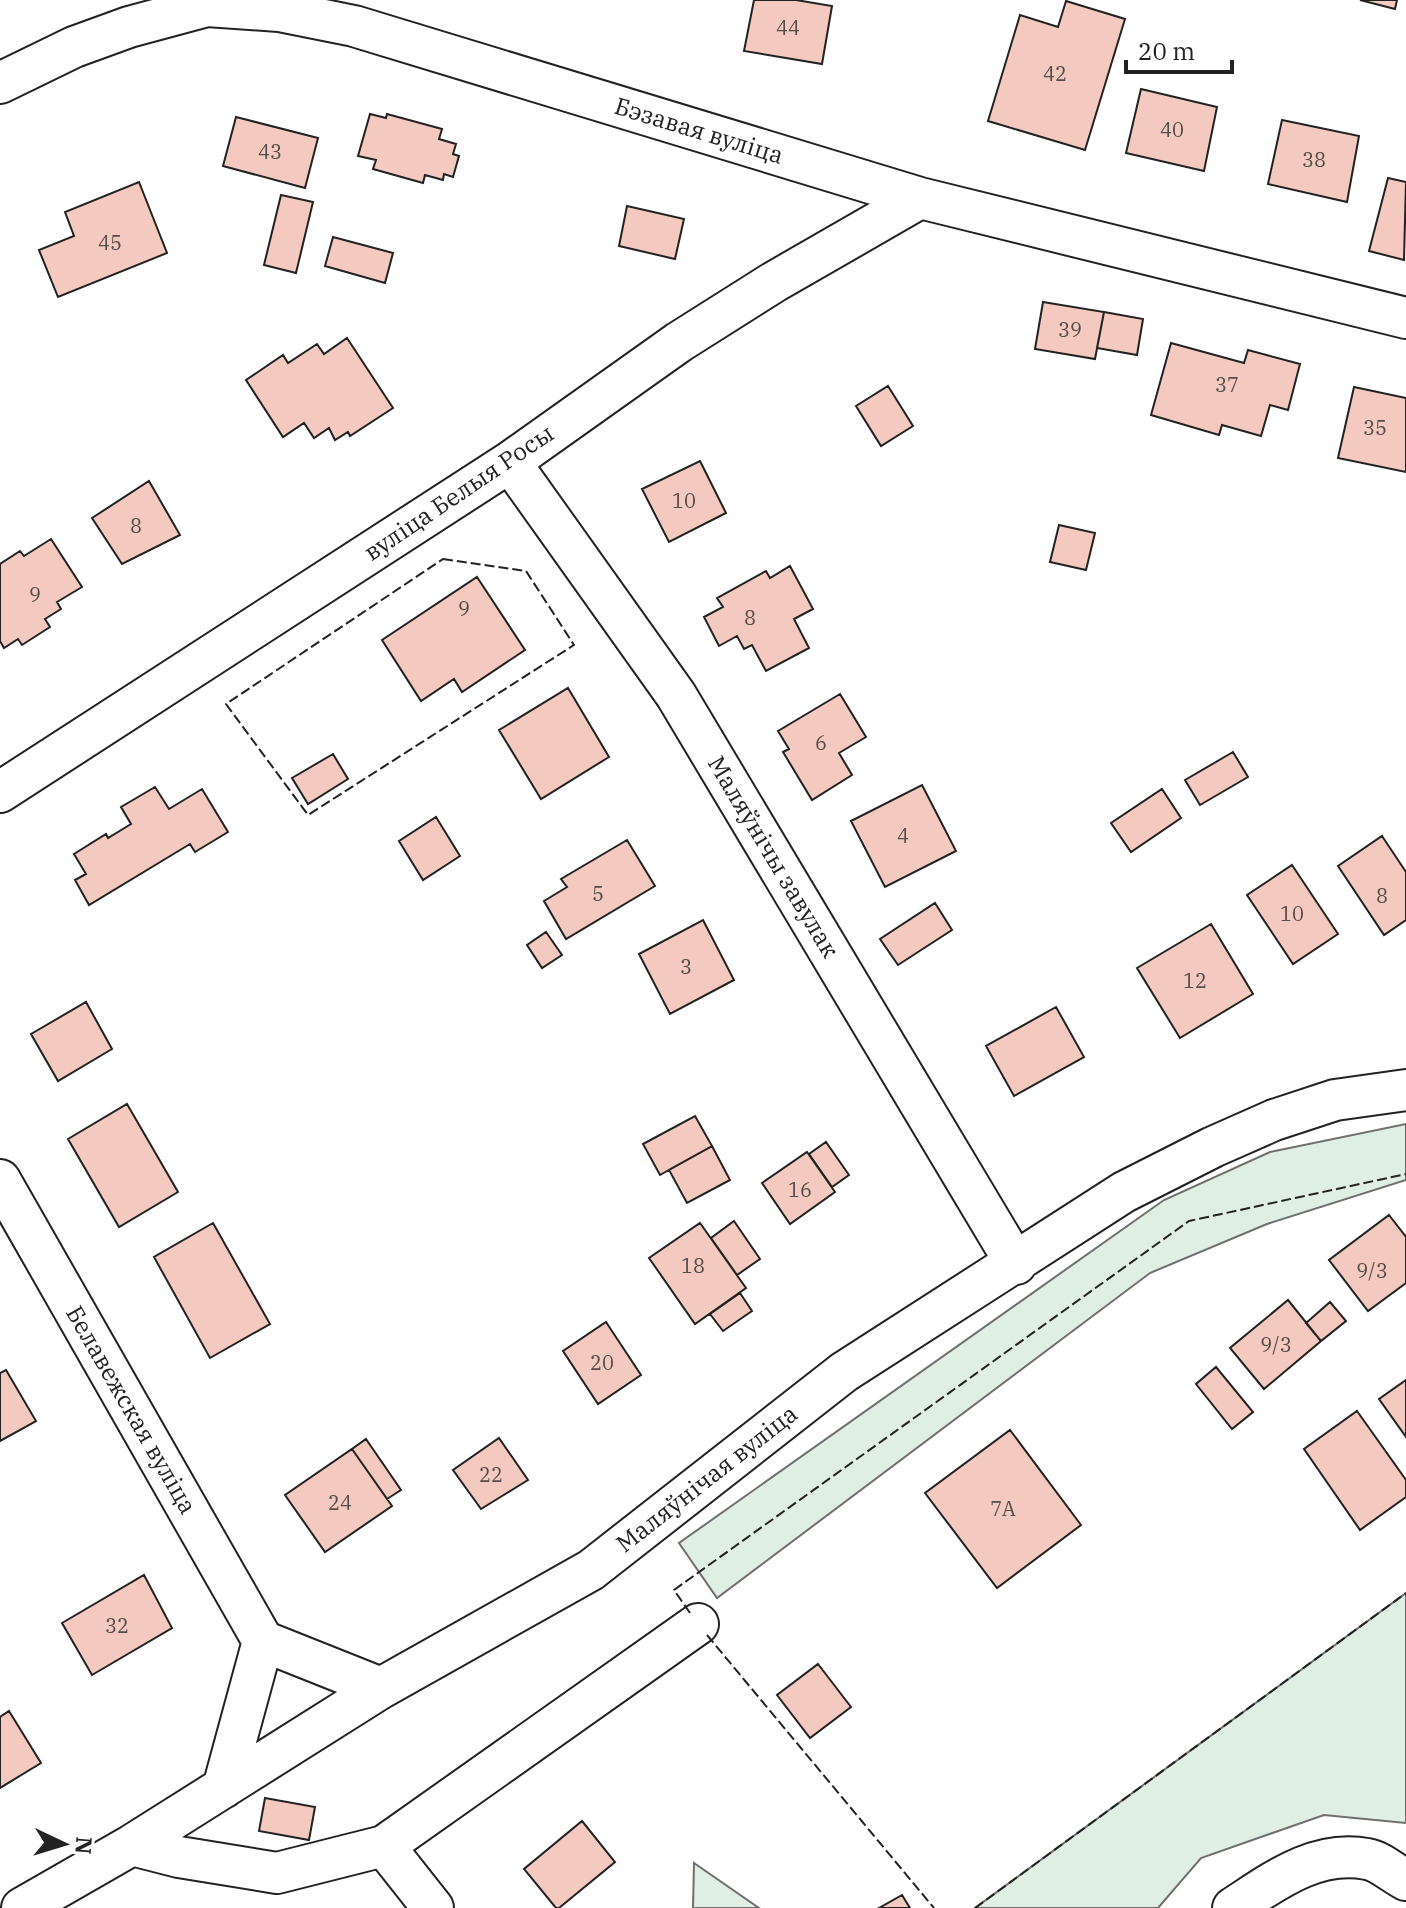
<svg xmlns="http://www.w3.org/2000/svg" width="1406" height="1908" font-family="'IBM Plex Serif',serif">
<rect width="100%" height="100%" fill="#fff"/>
<path fill="#e0efe3" stroke="#6f6f6f" stroke-width="2" d="M1406,1124V1180L1267,1224L1150,1273L717,1598L679,1543L1164,1200L1270,1152Z
M1406,1593V1823L1324,1815L1201,1858L1158,1908H975Z
M694,1863L759,1908H693Z"/>
<path fill="#f3c9c0" stroke="#222" stroke-width="2" d="M754,0H796L832,6L822,64L744,51Z
M1360,0H1397L1395,9Z
M1066,1L1125,19L1085,150L988,121L1020,15L1058,27Z
M1141,89L1217,107L1204,171L1126,153Z
M370,114L386,118L387,114L442,129L439,139L456,144L453,154L459,156L453,177L444,174L443,180L425,175L423,183L373,169L376,160L358,156Z
M236,117L318,138L305,188L223,166Z
M1282,120L1359,136L1347,202L1268,184Z
M1388,178L1406,182L1404,260L1369,251Z
M139,182L167,253L58,297L39,250L74,236L65,212Z
M281,195L313,202L296,273L264,265Z
M627,206L684,219L675,259L619,246Z
M333,237L393,253L385,283L325,266Z
M1043,302L1104,312L1095,359L1035,349Z
M1104,312L1143,319L1137,355L1097,348Z
M347,338L393,408L350,436L348,432L335,440L329,428L314,438L304,423L283,437L246,380L283,355L288,363L317,344L324,354Z
M1171,343L1244,363L1248,350L1300,364L1288,410L1270,405L1261,436L1222,425L1219,435L1151,415Z
M888,386L913,426L881,446L856,406Z
M1354,387L1406,398V472L1338,458Z
M700,461L726,513L669,542L642,489Z
M149,481L180,535L122,564L92,518Z
M1059,525L1095,533L1086,570L1050,562Z
M51,539L82,587L57,602L61,609L45,619L50,627L22,645L18,639L4,648L0,641V564L20,551L24,556Z
M790,566L813,609L794,619L809,648L766,671L752,645L744,649L737,636L719,646L704,617L723,607L717,598L766,571L770,578Z
M477,577L525,650L462,692L454,679L421,701L382,640Z
M568,688L609,757L541,799L499,730Z
M840,694L866,737L839,753L852,775L812,800L783,752L789,749L778,731Z
M1233,752L1248,777L1200,805L1185,780Z
M333,754L348,779L308,804L292,778Z
M922,785L956,851L885,887L851,821Z
M155,787L169,809L202,789L228,832L195,852L190,844L89,905L75,880L86,874L74,854L106,834L108,838L131,824L121,807Z
M1162,789L1181,818L1131,852L1111,823Z
M436,817L460,856L423,880L399,841Z
M1382,836L1406,872V920L1384,935L1338,866Z
M627,840L655,886L566,939L544,901L567,887L561,879Z
M1292,865L1338,934L1293,964L1247,895Z
M935,903L952,930L898,965L880,939Z
M703,920L734,980L670,1014L639,954Z
M1211,924L1253,994L1180,1038L1137,968Z
M546,932L562,955L542,968L527,945Z
M86,1002L112,1049L58,1081L31,1034Z
M1056,1007L1084,1057L1014,1096L986,1046Z
M127,1104L178,1192L119,1227L68,1139Z
M695,1116L712,1146L660,1175L643,1144Z
M826,1142L849,1175L832,1187L809,1154Z
M712,1146L730,1180L687,1203L669,1170Z
M807,1152L835,1192L790,1224L762,1183Z
M1389,1215L1406,1237V1283L1368,1311L1329,1260Z
M734,1221L760,1259L737,1275L711,1238Z
M213,1223L270,1324L210,1358L154,1257Z
M700,1223L746,1288L695,1324L649,1258Z
M740,1293L752,1311L723,1331L710,1314Z
M1288,1300L1321,1341L1264,1389L1230,1348Z
M1330,1302L1346,1321L1321,1341L1306,1323Z
M606,1322L641,1375L598,1404L563,1351Z
M1216,1367L1253,1412L1232,1429L1196,1384Z
M6,1370L36,1421L0,1441V1373Z
M1406,1380V1437L1379,1399Z
M1357,1411L1406,1480V1497L1360,1530L1304,1449Z
M1010,1430L1081,1525L997,1588L925,1493Z
M499,1438L528,1480L481,1509L453,1470Z
M366,1439L401,1490L387,1499L352,1449Z
M352,1449L392,1506L325,1552L285,1495Z
M144,1575L172,1628L92,1675L62,1623Z
M818,1664L851,1707L810,1738L777,1695Z
M9,1711L41,1763L0,1788V1717Z
M265,1798L315,1807L309,1840L259,1831Z
M582,1821L615,1862L559,1908H556L524,1869Z
M902,1895L910,1908H879Z"/>
<g fill="none" stroke-linecap="round" stroke-linejoin="round">
<g stroke="#222" stroke-width="44">
<path id="minor" d="M0,83L74,47L129,27L207,6L279,11L354,26L920,198L1406,318
M510,462L676,695L1016,1264
M0,792L510,462L679,342L774,282L920,198
M0,1180L263,1641L223,1788
M263,1641L381,1688
M132,1845L179,1857L277,1873L384,1846L698,1624
M384,1846L433,1908
M22,1908L132,1845L381,1688L591,1570L844,1372L1124,1192L1213,1147L1274,1120L1335,1100L1406,1090
M1233,1908C1273,1882 1316,1849 1367,1859C1380,1861 1394,1874 1406,1880"/>
</g>
<use href="#minor" stroke="#fff" stroke-width="40"/>
<path stroke="#222" stroke-width="2" stroke-dasharray="10 4" stroke-linecap="butt" d="M443,559L526,571L574,645L308,815L226,704Z
M690,1613L674,1590L1189,1221L1406,1174
M707,1635L934,1908
M975,1908L1406,1593"/>
</g>
<g text-anchor="middle" stroke-width="6" stroke-linejoin="round" paint-order="stroke">
<g font-size="20" fill="#564c4a">
<text x="788" y="35">44</text>
<text x="1055" y="81">42</text>
<text x="1172" y="137">40</text>
<text x="270" y="159">43</text>
<text x="1314" y="167">38</text>
<text x="110" y="250">45</text>
<text x="1070" y="337">39</text>
<text x="1227" y="392">37</text>
<text x="1375" y="435">35</text>
<text x="684" y="508">10</text>
<text x="136" y="533">8</text>
<text x="35" y="602">9</text>
<text x="464" y="616">9</text>
<text x="750" y="625">8</text>
<text x="821" y="750">6</text>
<text x="903" y="843">4</text>
<text x="598" y="901">5</text>
<text x="1382" y="903">8</text>
<text x="1292" y="921">10</text>
<text x="686" y="974">3</text>
<text x="1195" y="988">12</text>
<text x="800" y="1197">16</text>
<text x="693" y="1273">18</text>
<text x="1372" y="1278">9/3</text>
<text x="1276" y="1352">9/3</text>
<text x="602" y="1370">20</text>
<text x="491" y="1482">22</text>
<text x="340" y="1510">24</text>
<text x="1003" y="1516">7А</text>
<text x="117" y="1633">32</text>
</g>
<g font-size="24" fill="#222" stroke="#fff">
<text transform="translate(699 131) rotate(17)" y="8">Бэзавая вуліца</text>
<text transform="translate(459 493) rotate(-34)" y="8">вуліца Белыя Росы</text>
<text transform="translate(773 857) rotate(59)" y="8">Маляўнічы завулак</text>
<text transform="translate(131 1410) rotate(60)" y="8">Белавежская вуліца</text>
<text transform="translate(707 1479) rotate(-38)" y="8">Маляўнічая вуліца</text>
</g>
</g>
<g transform="translate(64 1844) rotate(94)" stroke="#ffffff" stroke-width="6" paint-order="stroke">
<path d="M0-6L14 30L0 20L-14 30Z" fill="#222222"/>
<text y="-12" font-size="22" font-weight="bold" text-anchor="middle" fill="#222222">N</text>
</g>
<path d="M1126 60v12h106v-12" fill="none" stroke="#222222" stroke-width="4"/>
<text x="1138" y="60" font-size="24" fill="#222222" stroke="#ffffff" stroke-width="6" paint-order="stroke">20 m</text>
</svg>
